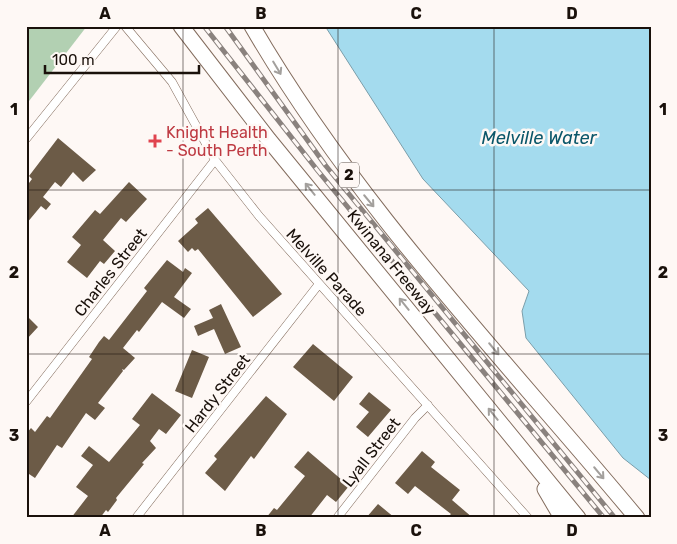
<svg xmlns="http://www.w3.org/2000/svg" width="677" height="544" font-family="Rubik,sans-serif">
<rect width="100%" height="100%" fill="#fef8f5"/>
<path fill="#b2d0b2" d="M26,26H87L26,105Z"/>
<path fill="#a4dbee" stroke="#7b9eaa" d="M325,26H651V480L623,458L526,338L522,311L529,291L423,179Z"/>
<path fill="#6c5b47" d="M58,138L96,170L83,182L73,172L61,187L55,182L43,197L51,204L46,210L41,206L26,224V187L32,179L29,176Z
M129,182L147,199L126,222L121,218L103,240L115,251L104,264L100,261L87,278L67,262L81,245L72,237L95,210L100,214Z
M208,208L282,294L253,317L198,249L195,251L192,248L188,252L178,241L198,223L195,219Z
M167,260L183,272L185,268L192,273L174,297L191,309L184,318L162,302L139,332L137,330L123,348L135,358L124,370L122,369L123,371L98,403L105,408L95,420L86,413L62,448L57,445L35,478L26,472V434L31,428L35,432L47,416L50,418L92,359L89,357L99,342L104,336L109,340L147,291L144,288Z
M221,304L241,347L225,354L214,329L198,336L194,326L213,318L209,310Z
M26,315L38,327L26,340Z
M313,344L353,377L334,401L293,367Z
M192,350L209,357L192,398L175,391Z
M369,392L391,410L368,437L356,427L369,412L359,404Z
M152,393L181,415L166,434L159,429L150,441L156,448L142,463L144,464L116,498L117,500L108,512L106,510L100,518H71L88,496L76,487L93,465L81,456L89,446L109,462L140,425L132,419Z
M266,396L287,414L254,459L251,456L225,491L205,473L217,459L214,456Z
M308,451L349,486L336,502L327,495L309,518H266L274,508L277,510L305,476L294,467Z
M422,451L435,462L431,467L460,490L452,500L473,518H447L451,514L415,486L408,494L395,483Z
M378,504L395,518H366Z"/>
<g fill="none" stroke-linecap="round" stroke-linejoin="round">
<g stroke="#836c5d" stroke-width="9">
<path id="street" d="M125,26L172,82L215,160L259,216L528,518
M26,139L117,26
M26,402L215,160
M136,518L319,284
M337,518L415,418L428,405"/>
</g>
<g stroke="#836c5d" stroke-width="17">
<path id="highway" d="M181,26L269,140L578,518
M252,26C357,207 504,358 637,518
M545,489L562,518"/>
</g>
<use href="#street" stroke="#fff" stroke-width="8"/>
<use href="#highway" stroke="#fff" stroke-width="15"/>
<g stroke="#8a827e" stroke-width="5">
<path id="rail" d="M204,26L318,171L604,518
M225,26L326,166L615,518"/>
</g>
<use href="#rail" stroke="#fef8f5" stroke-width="3" stroke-dasharray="9" stroke-linecap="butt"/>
</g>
<defs><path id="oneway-shaft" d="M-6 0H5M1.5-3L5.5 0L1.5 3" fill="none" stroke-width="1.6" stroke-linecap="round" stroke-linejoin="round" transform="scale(1.25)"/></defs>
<g stroke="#a3a09d">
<use href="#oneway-shaft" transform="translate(277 68) rotate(59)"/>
<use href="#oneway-shaft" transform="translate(310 189) rotate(-129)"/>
<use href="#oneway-shaft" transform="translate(369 201) rotate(50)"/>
<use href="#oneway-shaft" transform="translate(404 304) rotate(-129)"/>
<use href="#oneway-shaft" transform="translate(494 349) rotate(50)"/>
<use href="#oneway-shaft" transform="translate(493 414) rotate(-129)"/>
<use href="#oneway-shaft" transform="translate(599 473) rotate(50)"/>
</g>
<path fill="none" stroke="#1a110b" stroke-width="1" stroke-opacity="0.55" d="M183,26V518M338,26V518M494,26V518M26,190H651M26,354H651"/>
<path fill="#e0444e" stroke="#fef8f5" stroke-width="2" d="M152.5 133.5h5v5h5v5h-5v5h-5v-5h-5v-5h5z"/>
<g text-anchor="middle" stroke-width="5" stroke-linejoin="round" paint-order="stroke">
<rect fill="#fef8f5" stroke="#5e5651" stroke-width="1" x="339" y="162.5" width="20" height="25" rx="4"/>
<g font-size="15" font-weight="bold" fill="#1a110b">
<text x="349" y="180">2</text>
</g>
<g font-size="16" fill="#be3a42" stroke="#fef8f5" text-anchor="start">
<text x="166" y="138">Knight Health<tspan x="166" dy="18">- South Perth</tspan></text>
</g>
<g font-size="16" fill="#1a110b" stroke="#fef8f5">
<text transform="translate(392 262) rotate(51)" y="6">Kwinana Freeway</text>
<text transform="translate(110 272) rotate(-52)" y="6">Charles Street</text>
<text transform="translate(327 272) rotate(48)" y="6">Melville Parade</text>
<text transform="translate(217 393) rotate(-52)" y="6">Hardy Street</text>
<text transform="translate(371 452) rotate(-52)" y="6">Lyall Street</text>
</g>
<g font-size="18" font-style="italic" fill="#0a5669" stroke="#fef8f5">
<text x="539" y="144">Melville Water</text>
</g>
</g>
<rect width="677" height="544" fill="none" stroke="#fef8f5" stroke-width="55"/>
<path d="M45 65v8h154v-8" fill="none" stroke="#1a110b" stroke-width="2.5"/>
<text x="52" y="65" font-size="15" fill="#1a110b" stroke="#fef8f5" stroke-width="4" paint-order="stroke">100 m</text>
<rect x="28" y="28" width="622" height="488" fill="none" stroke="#1a110b" stroke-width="2"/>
<g font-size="16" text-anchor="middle" font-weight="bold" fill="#1a110b">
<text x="105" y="19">A</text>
<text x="261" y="19">B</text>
<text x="416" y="19">C</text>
<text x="572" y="19">D</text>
<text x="14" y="115">1</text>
<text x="663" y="115">1</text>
<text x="14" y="278">2</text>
<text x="663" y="278">2</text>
<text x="14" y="441">3</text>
<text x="663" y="441">3</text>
<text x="105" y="536">A</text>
<text x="261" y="536">B</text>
<text x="416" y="536">C</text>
<text x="572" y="536">D</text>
</g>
</svg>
